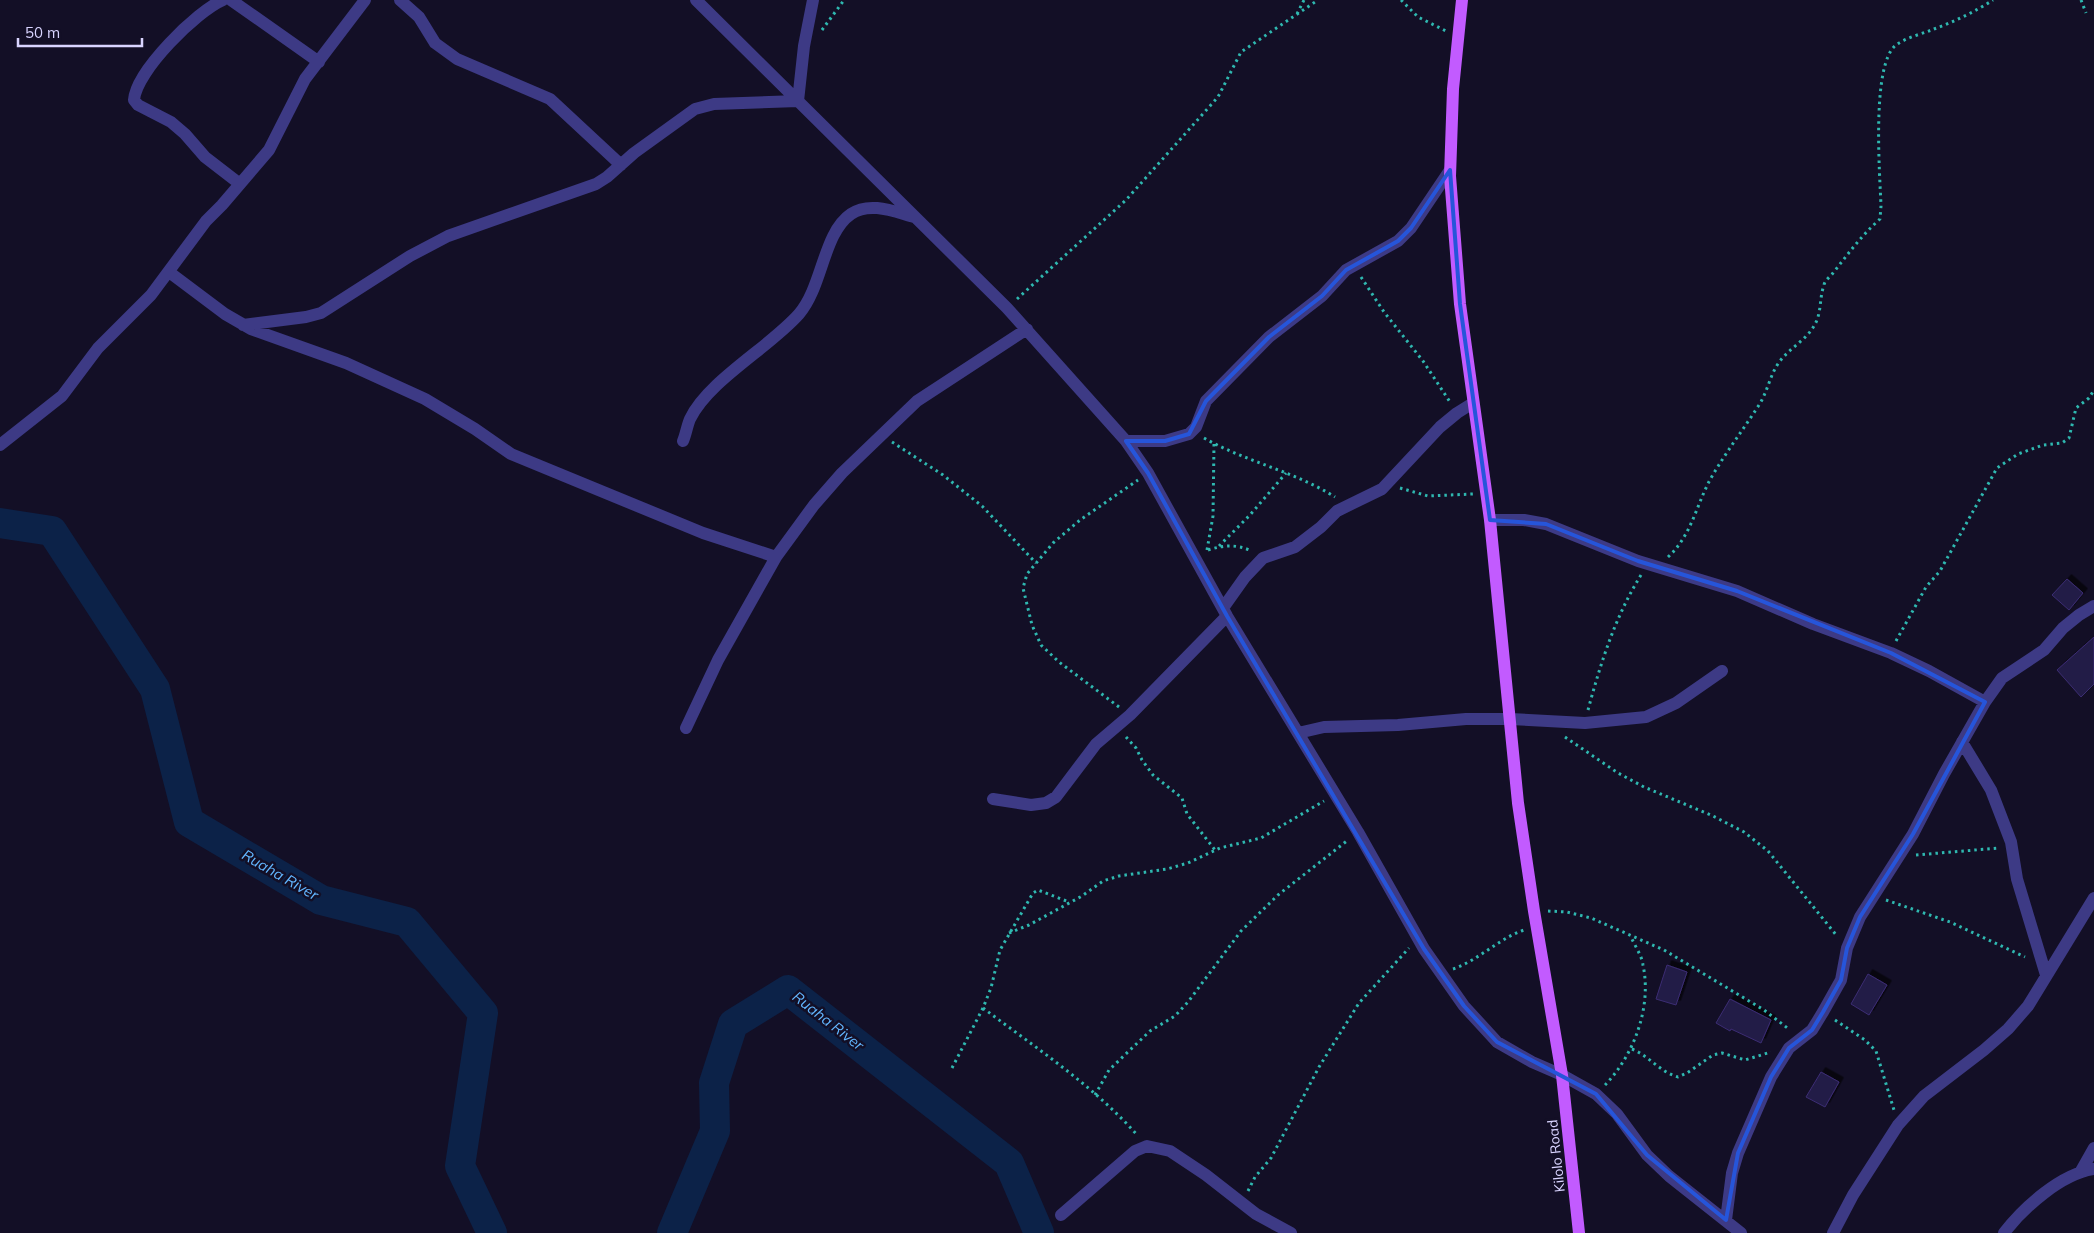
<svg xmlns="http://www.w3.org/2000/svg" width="2094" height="1233" font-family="Mulish,sans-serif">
<defs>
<filter id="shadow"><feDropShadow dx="4.5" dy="-4.5" stdDeviation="0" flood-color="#0009"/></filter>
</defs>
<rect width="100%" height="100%" fill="#130f26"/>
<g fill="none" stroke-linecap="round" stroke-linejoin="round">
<path stroke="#0c2248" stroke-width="30" d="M0,523L52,531L155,689L189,822L321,900L407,922L483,1013L460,1166L492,1233
M672,1233L715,1131L714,1083L733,1024L788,990L1009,1163L1039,1233"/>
</g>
<path fill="#241b47" stroke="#3b2d73" filter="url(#shadow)" d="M2067,579L2083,593L2069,610L2052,595Z
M2094,637V684L2081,697L2057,670Z
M1667,965L1687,972L1676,1005L1656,999Z
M1868,974L1887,985L1869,1015L1851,1004Z
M1730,999L1771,1020L1761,1043L1731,1029L1730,1031L1716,1023Z
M1821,1072L1839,1082L1825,1107L1806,1097Z"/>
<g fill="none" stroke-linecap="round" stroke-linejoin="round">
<path stroke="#2fb8b0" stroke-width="3" stroke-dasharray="2.5 4" stroke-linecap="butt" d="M1401,0L1418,17L1446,31
M2081,0L2086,13
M1297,14L1304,0
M822,30L844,0
M1361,277L1384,312L1423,361L1450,402
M1017,299L1126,200L1218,97L1241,52L1318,0
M1204,438C1246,462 1294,471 1335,497
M892,442L943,475L982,506L1036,563
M1400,488L1428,496L1473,494
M1219,546L1250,515L1286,473
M1207,550L1213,516L1214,443
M1208,550C1224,545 1236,544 1252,551
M1668,557C1692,535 1696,505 1711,478C1726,452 1743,430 1759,405C1768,391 1770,374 1780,361C1790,348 1806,340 1814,326C1822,313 1819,299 1824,285C1825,280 1830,277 1833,273C1848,254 1861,236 1880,219L1881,206C1880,176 1871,64 1896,45C1907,37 1922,34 1934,29C1954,22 1976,11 1993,0
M1896,641L1926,587L1940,571L1997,468L2018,454L2043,445L2062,443L2069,438L2076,408L2089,398L2094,390
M1119,707L1059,662L1041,645L1032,625L1023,588L1027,574L1053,543L1080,520L1138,480
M1588,710C1601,662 1615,617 1641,575
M1126,737L1136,748L1142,760L1153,775L1182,798L1187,814L1215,850
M1565,737L1618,773L1644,787L1711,815L1744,832L1768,851L1837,936
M1916,855L1999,848
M1886,900L1950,922L2025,957
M1548,911L1567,912L1591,918L1664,950L1764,1010L1790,1030
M1009,933L1029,925L1082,896L1103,881L1119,876L1167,869L1188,863L1220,848L1261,838L1324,801
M1453,969C1479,960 1498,939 1524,930
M983,1008C1036,1048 1094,1086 1138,1136
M1835,1020L1865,1040L1876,1051L1894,1110
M1632,1049C1649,1056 1660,1072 1678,1077L1687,1073L1713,1055L1722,1053L1745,1060L1771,1052
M952,1068L983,1008L991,988L1000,950L1033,893L1038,890L1069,902
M1605,1085C1634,1055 1652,1007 1643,965C1642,956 1635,946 1631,937
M1095,1095L1109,1070L1150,1031L1175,1016L1188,1002L1241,931L1278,895L1348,840
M1248,1191L1255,1177L1271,1158L1319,1067L1359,1003L1409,948"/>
<path stroke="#3d3a85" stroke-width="12" d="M223,0C197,11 136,71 134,100L138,105L171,122L185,134L205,157L240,184
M231,0L319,62
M400,0L419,17L435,43L457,59L550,99L621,165
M696,0L1007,308L1126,441L1148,473L1227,616L1358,832L1424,949L1464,1006L1497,1042L1532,1062L1562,1075L1596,1094L1617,1114L1647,1155L1669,1176L1741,1233
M169,272L225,314L251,329L346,363L425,399L475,429L511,454L703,533L776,557
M243,325L306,317L321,313L410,256L448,236L596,184L607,177L634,153L695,109L714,104L798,101L804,46L813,0
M683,441C686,434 687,426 690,419C708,381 770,347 799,314C823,286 823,233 851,214C870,201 895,212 914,217
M1126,441H1165L1189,434L1196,427L1206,401L1269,337L1322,296L1346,270L1398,241L1411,228L1450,170
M0,445L62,396L98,348L151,295L206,221L222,205L269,150L305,79L365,0
M1490,520H1524L1546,524L1638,561L1737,591L1813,624L1891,653L1929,671L1985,702
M1223,608L1245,577L1263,558L1295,547L1321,527L1337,511L1382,489L1440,427L1457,413L1473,403
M686,728L718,660L776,557L814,505L842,473L917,401L1027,329
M1298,733L1324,727L1398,725L1466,719H1510L1585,723L1646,717L1676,703L1722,671
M1962,742L1991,790L2011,842L2017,879L2046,975
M993,799L1031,805L1046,803L1056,797L1096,744L1130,715L1227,616
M2081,1171L2094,1148
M1061,1215L1135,1151L1147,1146L1170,1151L1206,1175L1256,1214L1291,1233
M1726,1220L1732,1173L1738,1153L1771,1077L1789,1048L1812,1030L1823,1012L1841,980L1847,948L1860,917L1913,834L1944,774L1985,702L2002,678L2044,650L2063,628L2079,615L2094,606
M1833,1233L1853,1195L1898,1125L1924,1096L1984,1050L2008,1029L2028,1006L2094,898
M2004,1233C2024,1207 2061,1174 2094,1169"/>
<path stroke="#c25bff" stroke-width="12" d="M1462,0L1453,89L1450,176L1460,304L1490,520L1518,803L1534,911L1562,1075L1579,1233"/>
</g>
<path fill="none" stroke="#2655da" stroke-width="4" stroke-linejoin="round" d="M1450,170L1460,304L1490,520L1546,524L1638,561L1737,591L1891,653L1985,702L1913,834L1860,917L1847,948L1841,980L1823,1012L1812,1030L1789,1048L1771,1077L1738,1153L1726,1220L1647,1155L1596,1094L1497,1042L1464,1006L1424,949L1227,616L1148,473L1126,441H1165L1189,434L1206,401L1269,337L1322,296L1346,270L1398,241L1411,228Z"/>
<g text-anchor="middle" stroke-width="5" stroke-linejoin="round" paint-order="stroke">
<g font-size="14" fill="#d9d4ff" stroke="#130f26">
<text transform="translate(1556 1156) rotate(-96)" y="5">Kilolo Road</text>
</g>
<g font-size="15" font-style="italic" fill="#62b6ff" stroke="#130f26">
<text transform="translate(280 875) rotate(30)" y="5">Ruaha River</text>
<text transform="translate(828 1021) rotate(38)" y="5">Ruaha River</text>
</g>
</g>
<path d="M18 38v8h124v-8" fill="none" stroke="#d9d4ff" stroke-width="2.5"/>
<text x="25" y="38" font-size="15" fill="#d9d4ff" stroke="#130f26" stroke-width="4" paint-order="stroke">50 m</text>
</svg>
